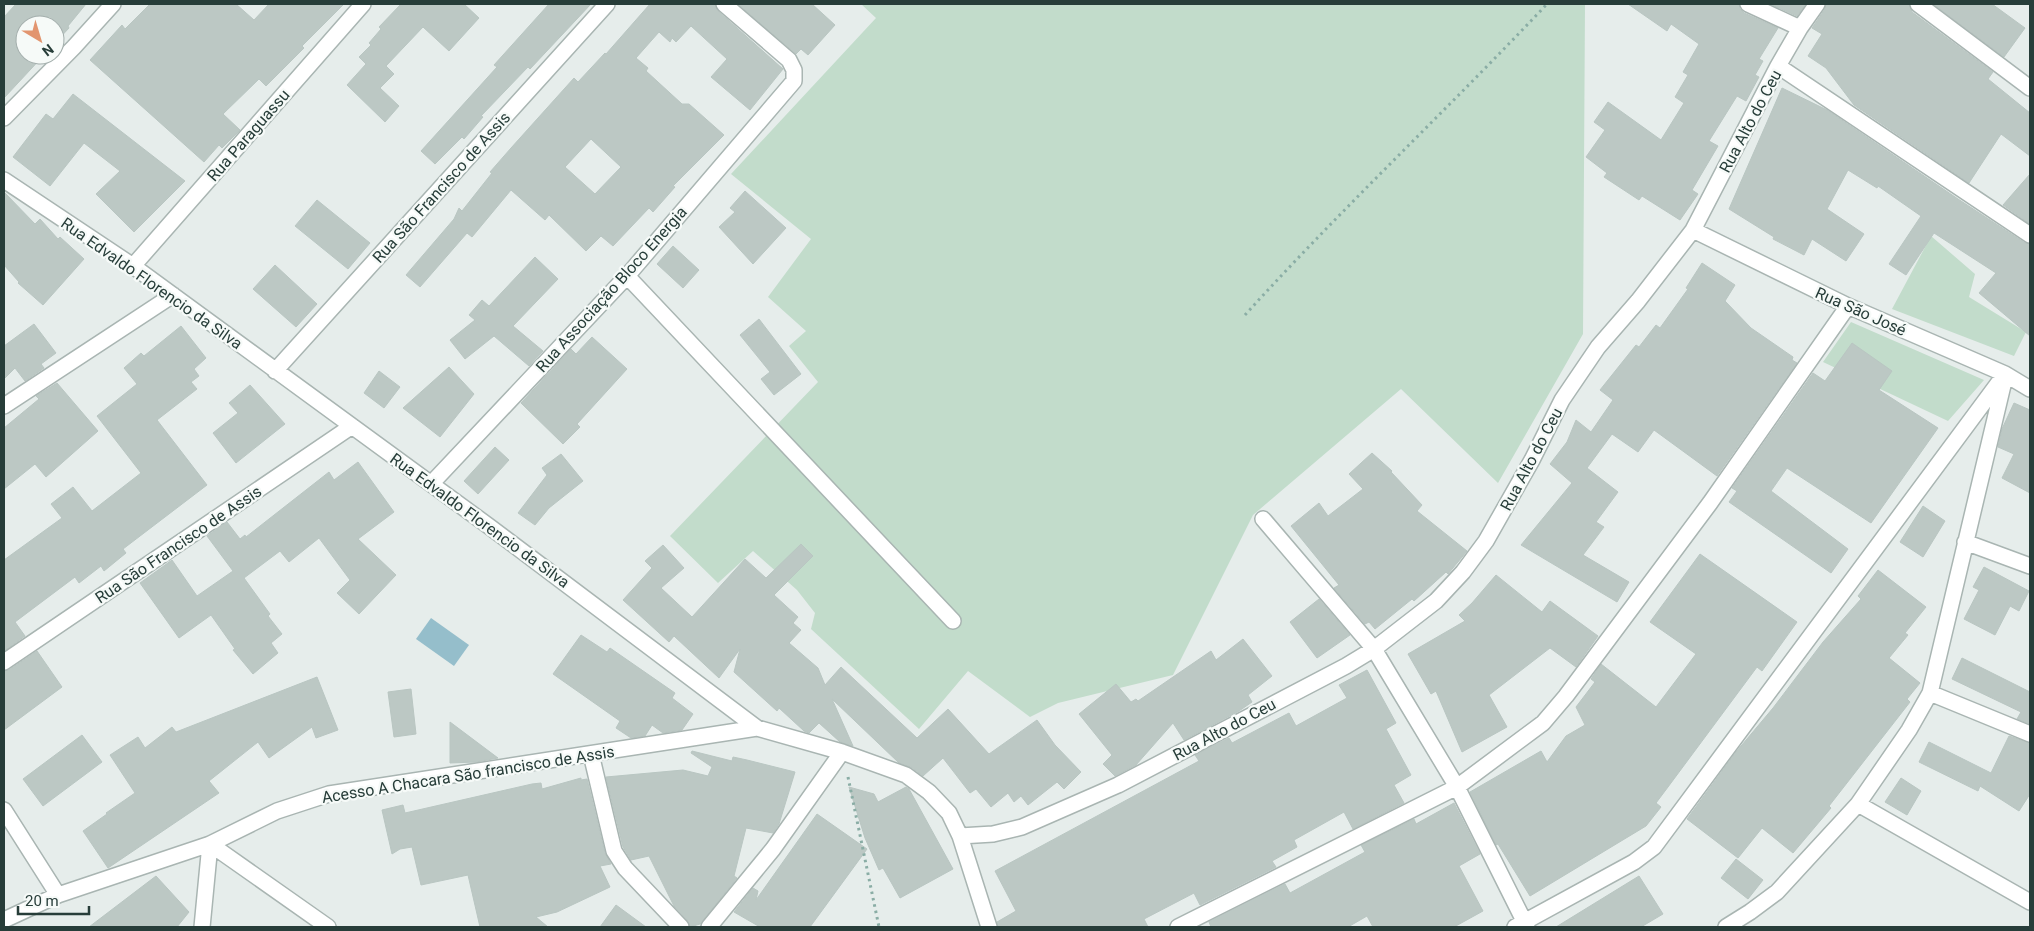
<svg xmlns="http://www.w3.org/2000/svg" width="2034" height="931" font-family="Roboto,sans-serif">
<rect width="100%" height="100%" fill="#e6edeb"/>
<path fill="#c2dccb" d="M861,4H1585L1583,334L1498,483L1401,389L1253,515L1173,675L1058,703L1030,717L968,671L919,729L811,629L815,613L797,590L753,551L718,583L670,536L818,382L789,346L806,331L768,297L811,239L731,174L876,18Z
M1931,236L1975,274L1969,297L2026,332L2014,356L1892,309Z
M1851,322L1984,380L1948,421L1823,362Z"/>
<path fill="#95becb" d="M431,618L469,645L454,666L416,639Z"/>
<path fill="#bcc8c4" stroke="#b9c6c2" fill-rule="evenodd" d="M16,4H86L68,26L69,28L55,43V25H25V55H44L4,98V17Z
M150,4H236L254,20L269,4H344L302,46L304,48L266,86L259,79L223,114L240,130L222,148L219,145L204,162L90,60L122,25L125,29Z
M401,4H464L479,18L449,51L423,27L386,66L394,74L380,88L399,106L385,122L347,85L366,64L359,57L371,45L369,43L381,29L379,27Z
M549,4H591L530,69L528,67L481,116L483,117L464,139L462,137L435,164L421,151L497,67L494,65Z
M650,4H715L718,11L783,69L750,110L711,77L727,59L691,26L676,42L672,38L670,42L659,32L636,58L648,68L646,71L682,104H689L724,135L673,186L675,187L653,212L649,208L613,246L601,236L586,251L549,215L545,220L511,190L472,237L467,233L420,287L406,275L454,219L459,208L462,211L492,173L490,172L511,148L574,78L578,82L605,53L606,54ZM591,139L621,167L595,194L565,167Z
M738,4H812L835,25L808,55L801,49L796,54Z
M1628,4H1739L1740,9L1744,13L1778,28L1759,59L1763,61L1755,75L1759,77L1746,101L1737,96L1709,141L1718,146L1692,190L1698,194L1680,220L1642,196L1639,200L1604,177L1607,173L1586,157L1605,130L1594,122L1608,102L1661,140L1684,103L1675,97L1688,75L1683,72L1699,44L1671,24L1667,31Z
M1770,4H1806L1797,16Z
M1826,4H1909L1912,12L1993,72L1988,79L2030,113V156L2001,134L1969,183L1854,105L1826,68L1808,56L1822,34L1812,28L1825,9Z
M1933,4H1992L2025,28L2004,57Z
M1782,88L1827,110L1958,199L2025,243L2030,244V336L1979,293L1996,273L1934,233L1906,275L1889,264L1921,216L1878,186L1877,188L1848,170L1827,209L1864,234L1846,261L1812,239L1804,255L1773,239L1774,237L1729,209Z
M73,94L185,181L134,232L96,194L120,171L84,143L50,186L13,157L46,114L53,119Z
M2030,174V224L2003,205Z
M745,191L786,228L753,264L719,227L735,212L730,208Z
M4,192L35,224L40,219L58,239L60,237L84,259L43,305L18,283L19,282L4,265Z
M317,200L370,243L348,269L295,226Z
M673,246L699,270L683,288L657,264Z
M535,257L558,279L513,326L543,351L529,366L494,336L465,359L450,340L475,320L469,315L482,300L489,306Z
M1702,263L1735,285L1725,301L1751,328L1793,357L1792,360L1797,363L1717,476L1654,430L1638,452L1612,434L1587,468L1618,492L1596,522L1604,527L1583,555L1629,582L1617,602L1521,545L1572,483L1550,464L1567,442L1576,420L1591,432L1613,400L1600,390L1636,345L1639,347L1656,325L1660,328L1688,289L1686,288Z
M275,265L317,304L296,327L253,289Z
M759,319L801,374L774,395L761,379L770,372L740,335Z
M34,324L56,353L41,364L44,368L25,381L15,368L4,379V346Z
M181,326L206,358L194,369L199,376L191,382L197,389L157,420L207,485L123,549L126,553L104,571L101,566L79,583L75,577L15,622L25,636L4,651V560L62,518L51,504L73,487L92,511L141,473L97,416L137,384L124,368L141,353L144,356Z
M592,337L627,369L577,424L580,427L563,444L521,403L571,349L576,354Z
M1852,343L1892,371L1879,390L1938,428L1871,523L1787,468L1771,491L1848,549L1831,573L1729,502L1737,491L1732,488L1813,373L1825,381Z
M449,367L474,394L440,437L403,408Z
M379,371L400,387L384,408L364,393Z
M57,383L98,431L46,477L35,464L4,489V428L39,399L36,396Z
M250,385L285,424L236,463L213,433L238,413L229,403Z
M2014,403L2030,410V493L2002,478L2014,454L1998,447L2002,429Z
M495,447L509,460L478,494L464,481Z
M1372,453L1392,471L1391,472L1422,505L1417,511L1467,551L1448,574L1446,572L1414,601L1412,599L1375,629L1369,622L1365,624L1334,588L1339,585L1291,526L1319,503L1328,516L1363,489L1349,474Z
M561,454L583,481L549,508L535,525L518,513L547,475L542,468Z
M358,462L394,512L358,539L396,575L359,614L337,593L350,580L319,538L289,562L280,551L244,578L270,614L268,616L282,634L271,643L278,653L253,674L233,650L235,649L211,615L179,638L140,583L172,560L197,596L233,571L207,536L227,522L240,539L245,535L246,537L329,472L334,480Z
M1923,506L1945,521L1923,557L1900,542Z
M801,544L813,556L774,595L798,617L793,623L801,630L789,643L818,668L825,685L841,667L917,738L948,709L989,754L1037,720L1055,745L1081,772L1064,789L1057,782L1028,805L1021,796L1014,802L1008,793L991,807L976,789L970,793L943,758L923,776L911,767L899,763L832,699L853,746L840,742L819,723L809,733L804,731L779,708L777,711L734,672L740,649L719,678L674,636L669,642L623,600L652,568L645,561L663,545L684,568L661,588L692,617L745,559L766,578Z
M1700,554L1797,622L1762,671L1757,667L1668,787L1656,803L1661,807L1646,826L1530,896L1498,844L1496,845L1470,792L1541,751L1547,762L1566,736L1585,725L1576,707L1595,682L1591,679L1601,664L1656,707L1696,654L1650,622Z
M1984,567L2029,591L2019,611L2010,606L1995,635L1964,619L1979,590L1973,587Z
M1878,570L1926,607L1905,633L1908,635L1889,658L1920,683L1907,699L1910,702L1829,806L1831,808L1793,853L1762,828L1738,858L1687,819L1736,752L1773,708L1823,642L1861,599L1858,596Z
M1496,575L1542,612L1550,601L1598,636L1576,667L1550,648L1489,695L1507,727L1462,752L1436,691L1431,694L1408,654L1465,621L1459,615L1472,603Z
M1319,599L1350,635L1317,658L1290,622Z
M581,635L607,652L610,648L675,693L672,698L693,714L682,730L663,733L652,725L645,736L631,738L616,728L620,721L553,674Z
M1243,639L1272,676L1248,695L1252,702L1239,711L1184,740L1173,723L1136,765L1115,776L1103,764L1112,755L1079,714L1116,684L1131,702L1136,699L1138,701L1211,651L1216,660Z
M37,651L62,687L4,730V671L9,670Z
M1962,658L2030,692V724L2017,719L2021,712L1952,679Z
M1367,670L1396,723L1386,729L1411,775L1394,785L1404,803L1353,829L1344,812L1294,840L1297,847L1272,861L1276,867L1200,905L1194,893L1144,919L1148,927H998L997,922L1016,911L995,871L1199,761L1195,755L1229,738L1232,743L1289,713L1296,726L1347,698L1339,685Z
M317,677L338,730L316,738L312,727L269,758L258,742L209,781L219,793L108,868L83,831L107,814L106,813L135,793L110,755L138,737L145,748L172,727L176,732Z
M411,689L416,734L394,737L388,692Z
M450,722L498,758L476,762L450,763Z
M82,735L102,762L43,806L23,779Z
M2009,736L2030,743V794L2019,811L1980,786L1978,791L1919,762L1929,742L1991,773Z
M692,751L732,761L733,757L747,760L795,772L779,824L773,833L746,828L734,876L737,878L700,924L690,927L688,921L674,906L649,856L631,860L623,847L606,777L683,770L708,776L712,767L691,753Z
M581,778V780L587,779L605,853L611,864L600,866L610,887L557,912L536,917L548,927H480L468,875L421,885L412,847L400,849L392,854L382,810L403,805L405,813L532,784L541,783L542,789Z
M1901,778L1921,791L1907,815L1885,802Z
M849,787L874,794L878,802L906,787L909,789L953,869L900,898L883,868L879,870L865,838Z
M1454,803L1480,854L1459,866L1483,911L1454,927H1373L1367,916L1348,927H1211L1209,922L1285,884L1290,893L1365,852L1361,845L1414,819L1416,824Z
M817,814L867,849L810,927H760L734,912L753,888L758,891L756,900Z
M1736,859L1763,880L1748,899L1721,878Z
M156,876L189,912L177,927H89Z
M1639,876L1663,914L1641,927H1556Z
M616,905L646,927H600Z"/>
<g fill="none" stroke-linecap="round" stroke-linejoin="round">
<g stroke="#a9b5b2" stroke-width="18">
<path id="minor" d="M1748,4L1800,28
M1918,4L2030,88
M1778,66L2030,235
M4,118L74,47L113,4
M4,180L133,266L490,527L757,728L842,752L906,775L929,792L949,813L960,836L989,927
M1693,230L1848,306L2005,374L2030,389
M133,266L363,4
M627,276L953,621
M275,371L607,4
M4,406L173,295
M431,484L627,276L794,81V70L789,60L724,4
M1263,519L1374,649L1457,787L1527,927
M1965,542L2030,566
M4,662L352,426
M1930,693L2030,734
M591,754L614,851L625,868L681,927
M1858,804L2030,902
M4,810L58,895
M960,836L993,834L1022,827L1118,785L1346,666L1374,649L1436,601L1463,572L1486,541L1532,460L1562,400L1598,347L1638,301L1693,230L1778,66L1800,28L1817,4
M210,844L328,927
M4,920L58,895L210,844L277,811L329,794L757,728
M202,927L210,844
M709,927L773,849L842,752
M1178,927L1457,787L1543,723L1566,696L1710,503L1848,306
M1515,927L1634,862L1654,847L2005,374
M1726,927L1750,912L1777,892L1858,804L1909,730L1930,693L2004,381"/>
</g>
<path stroke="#8aada5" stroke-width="3" stroke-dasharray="2.5 4" stroke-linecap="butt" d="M1245,315C1342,208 1448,109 1547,4
M848,777L879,927"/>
<use href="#minor" stroke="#fff" stroke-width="15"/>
</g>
<g text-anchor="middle" stroke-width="4.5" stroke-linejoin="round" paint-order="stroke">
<g font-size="16" fill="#273d39" stroke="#f6faf8">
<text transform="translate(1750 121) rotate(-62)" y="6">Rua Alto do Ceu</text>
<text transform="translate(248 135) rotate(-49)" y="6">Rua Paraguassu</text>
<text transform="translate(441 187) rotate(-48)" y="6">Rua São Francisco de Assis</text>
<text transform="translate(152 283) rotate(35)" y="6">Rua Edvaldo Florencio da Silva</text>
<text transform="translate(611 289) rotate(-48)" y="6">Rua Associação Bloco Energia</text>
<text transform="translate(1861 311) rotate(24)" y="6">Rua São José</text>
<text transform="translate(1531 459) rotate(-62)" y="6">Rua Alto do Ceu</text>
<text transform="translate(480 520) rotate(36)" y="6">Rua Edvaldo Florencio da Silva</text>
<text transform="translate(178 544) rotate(-34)" y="6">Rua São Francisco de Assis</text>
<text transform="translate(1224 729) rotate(-28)" y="6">Rua Alto do Ceu</text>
<text transform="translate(468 774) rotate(-9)" y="6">Acesso A Chacara São francisco de Assis</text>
</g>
</g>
<rect width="2034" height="931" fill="none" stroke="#273d39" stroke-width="10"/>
<g transform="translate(40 40) rotate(142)"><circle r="24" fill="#f6faf8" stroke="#a3aeac"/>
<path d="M0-4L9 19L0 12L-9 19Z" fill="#e2956f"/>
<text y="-8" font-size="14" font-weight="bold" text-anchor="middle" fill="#273d39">N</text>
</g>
<path d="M18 906v8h71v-8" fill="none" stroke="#273d39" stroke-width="2.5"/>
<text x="25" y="906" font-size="15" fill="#273d39" stroke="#f6faf8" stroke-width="4" paint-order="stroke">20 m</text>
</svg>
